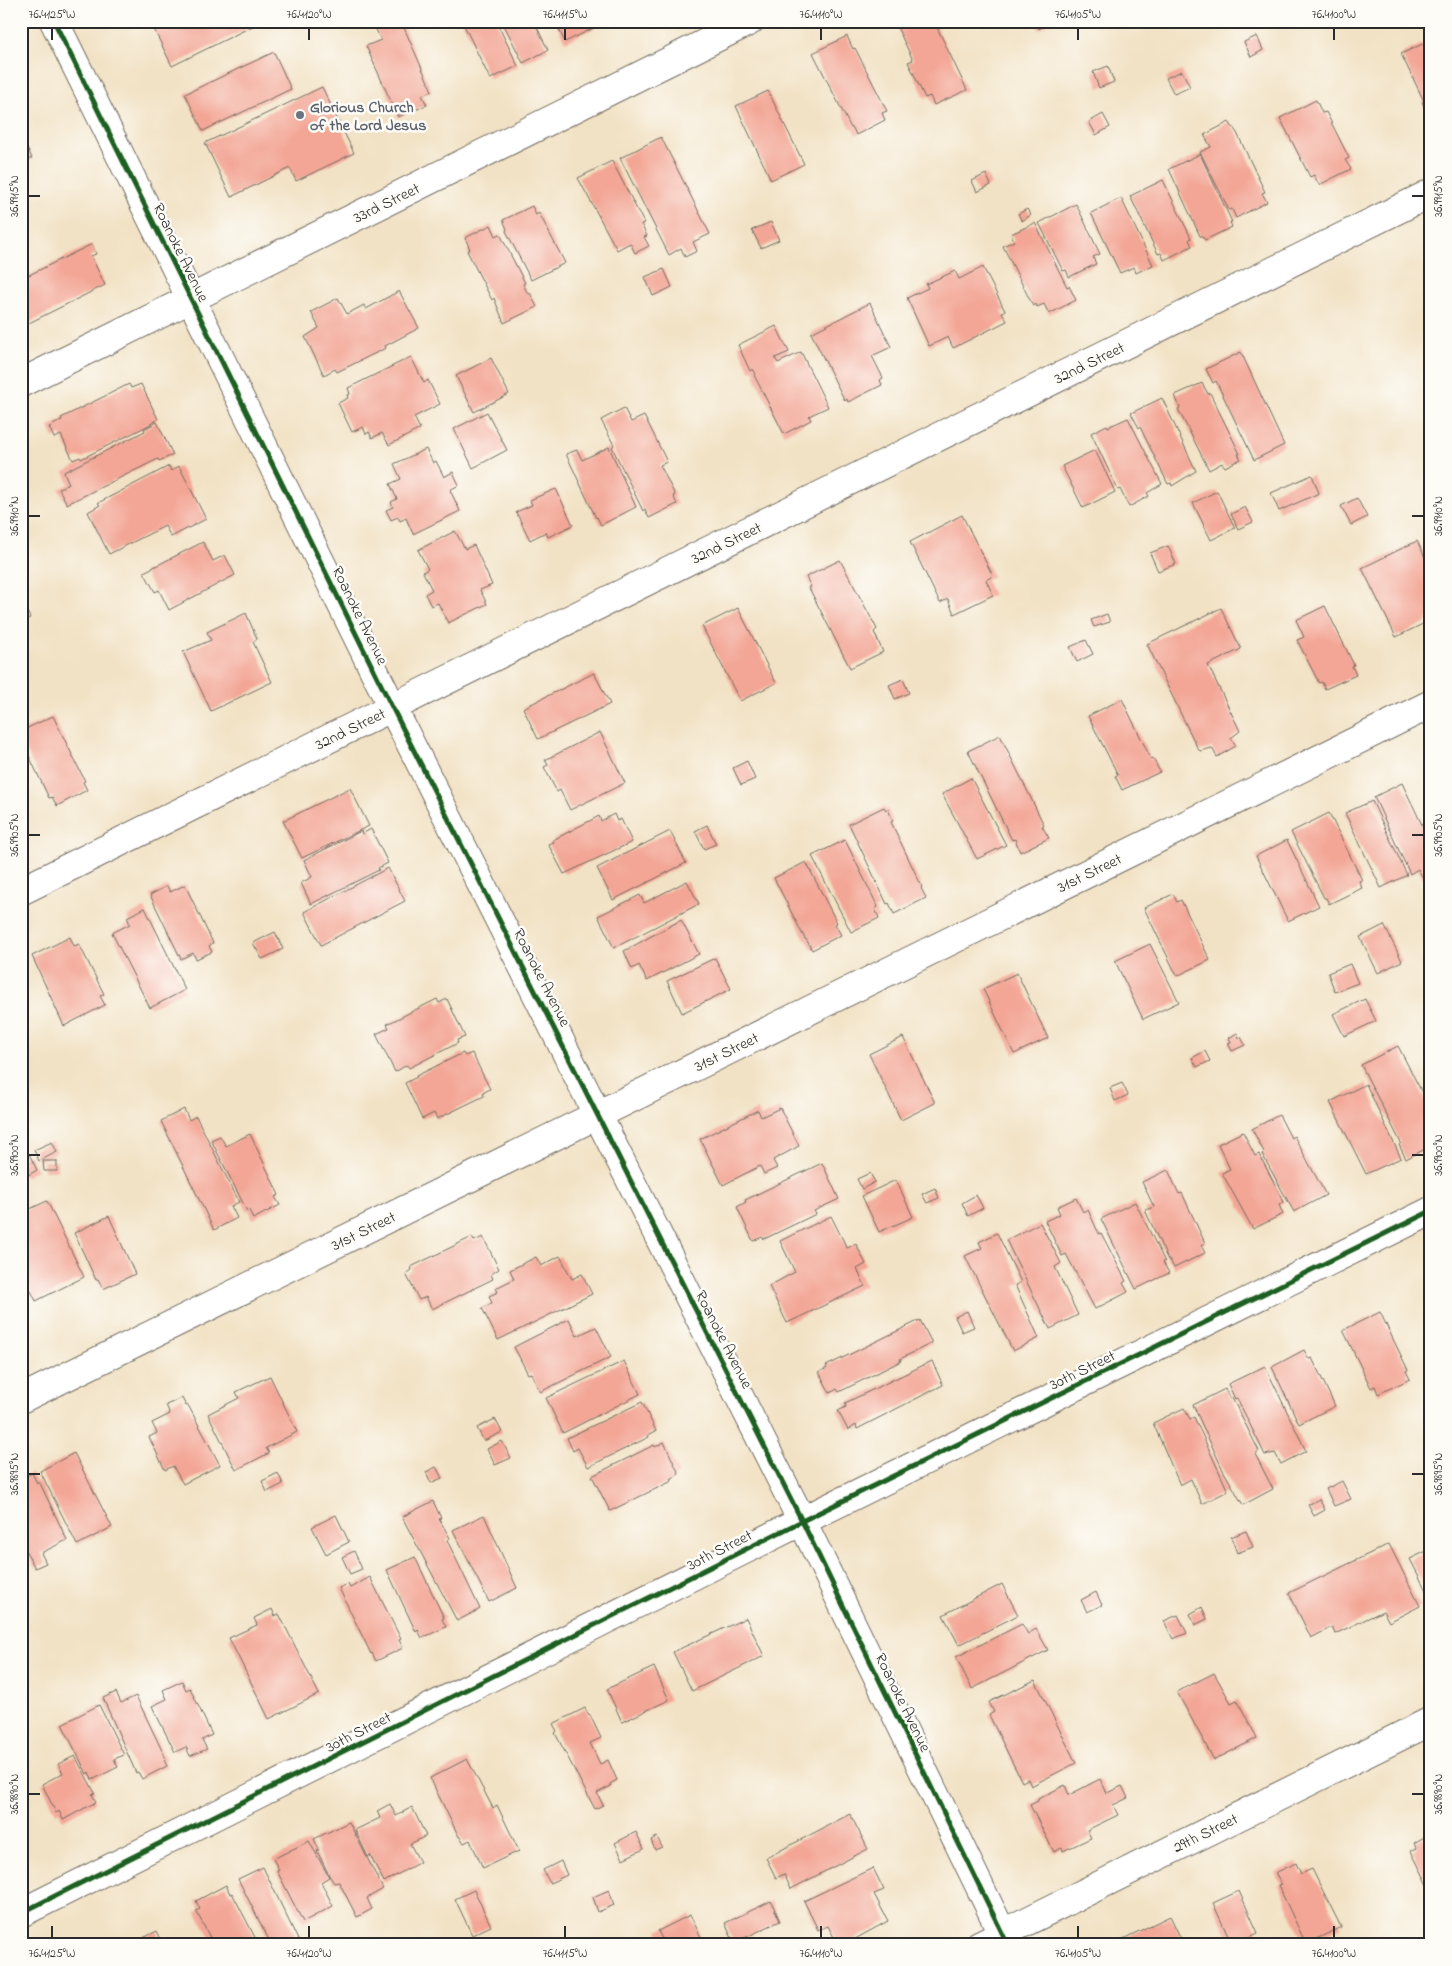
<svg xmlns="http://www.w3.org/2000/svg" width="1452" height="1966" font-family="'Indie Flower',sans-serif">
<rect width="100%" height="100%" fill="#fdfcf7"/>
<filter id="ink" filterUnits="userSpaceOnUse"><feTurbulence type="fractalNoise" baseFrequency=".02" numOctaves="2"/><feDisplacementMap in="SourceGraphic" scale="10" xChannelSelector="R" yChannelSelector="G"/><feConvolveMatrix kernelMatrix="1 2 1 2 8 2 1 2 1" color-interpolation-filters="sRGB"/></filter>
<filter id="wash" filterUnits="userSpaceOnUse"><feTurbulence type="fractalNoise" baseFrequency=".0096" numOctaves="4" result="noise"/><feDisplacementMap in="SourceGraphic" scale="20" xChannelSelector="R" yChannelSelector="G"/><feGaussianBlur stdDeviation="1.12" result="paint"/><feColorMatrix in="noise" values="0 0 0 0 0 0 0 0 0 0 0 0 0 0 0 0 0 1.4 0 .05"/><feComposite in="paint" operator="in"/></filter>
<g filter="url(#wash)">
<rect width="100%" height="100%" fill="#f2e2c5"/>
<g id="blocks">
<path fill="#f3a695" d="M150,21H263L172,66Z
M378,21H401L432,91L422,95L427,105L398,117L366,46L381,40L373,23Z
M462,21H496L518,66L490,79Z
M502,21H534L548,50L523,63Z
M555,21H591L594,28L565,42Z
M898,21H934L967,90L934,105L930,96L925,98L908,62L913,60L895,23Z
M1035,21H1054L1039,29Z
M847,36L853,49L855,48L887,111L882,113L885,120L856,135L853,128H851L813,53Z
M1257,36L1263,50L1251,57L1244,42Z
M1431,40V109L1426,111L1422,102L1424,101L1401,54Z
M274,52L291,89L203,131L185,94Z
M1108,66L1114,82L1099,88L1093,72Z
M1182,71L1190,87L1174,94L1166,78Z
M322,87L354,153L296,181L290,168L231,197L205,143Z
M768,91L804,164L771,180L736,106Z
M1316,100L1322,113L1326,112L1349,158L1345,160L1351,169L1319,185L1314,175L1310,177L1280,118Z
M1103,114L1110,127L1096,135L1089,122Z
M1229,122L1237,133L1265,192L1262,193L1267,202L1236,218L1232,209L1229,210L1200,152L1211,147L1204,135Z
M21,137L32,158L21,163Z
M661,137L710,234L693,242L697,251L685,257L681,248L669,255L620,158Z
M1200,154L1232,222H1230L1232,227L1205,240L1202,236H1200L1169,169Z
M612,161L644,223L641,224L647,236L644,237L649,246L635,253L630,243L617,250L578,178Z
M986,174L991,185L977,192L972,181Z
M1163,180L1191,238L1189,240L1192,246L1164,260L1161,253L1158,254L1130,196Z
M1121,198L1153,265L1136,273L1134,267L1120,273L1091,213Z
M1076,204L1100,254L1093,257L1096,264L1069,277L1066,270L1063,271L1039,223Z
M532,206L536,215L539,213L565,263L531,280L506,231L507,229L503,220Z
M1027,209L1031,215L1022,221L1018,214Z
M771,222L779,240L761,248L752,230Z
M1035,223L1067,287L1069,286L1076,300L1049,314L1044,304L1037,307L1036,304L1033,306L1003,246L1014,241L1011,234Z
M491,225L496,236L500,234L525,283L523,284L528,294L530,293L537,307L504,323L494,298L492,300L467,251L470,249L465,238Z
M92,244L96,254L91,256L105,285L21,327V279Z
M983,267L1005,311L1002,312L1007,321L953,348L948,337L929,346L907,298L928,288L926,284L955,271L959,279Z
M664,269L672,287L653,296L645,277Z
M399,291L419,328L385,346L386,348L337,372L335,369L324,375L305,337L319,328L311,312L338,298L347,314L364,305L366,309Z
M870,303L891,347L872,356L883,378L880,380L882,385L848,402L847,399L845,401L811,333Z
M776,326L789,352L775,358L778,363L801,352L828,407L809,416L811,420L784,434L754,375L756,374L753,369L750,371L738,345Z
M1241,352L1284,445L1254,460L1216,381L1213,383L1206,369Z
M411,357L424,383L428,380L440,404L414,417L420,429L389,445L382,433L372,438L369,432L366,434L363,427L352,432L338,403L348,398L347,395L350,394L348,388Z
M491,358L509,394L474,412L456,376Z
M1202,383L1208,394L1210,393L1240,454H1238L1241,459L1225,467L1222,463L1209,470L1178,409L1180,408L1175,395Z
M129,384L131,388L141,384L158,419L149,425L81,459L80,457L73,460L61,435L54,438L49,427L62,420L61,418Z
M1162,398L1196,471L1172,486L1171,483L1168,484L1140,427L1139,428L1131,413Z
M624,408L631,422L644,416L650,427L667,462L660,465L675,495L673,496L677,504L649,518L645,509L643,511L612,447L614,445L601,420Z
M487,412L507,450L473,468L454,429Z
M1128,418L1162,484L1147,493L1149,496L1129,507L1120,489L1118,490L1091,433L1107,425L1108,427Z
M157,422L173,455L159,461L158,459L67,504L59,489L69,484L64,472L145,431L144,429Z
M609,447L636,507L601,525L597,517L596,518L566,454L577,450L582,460Z
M426,449L433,463L436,461L444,477L453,472L459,485L450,490L460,511L413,534L406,518L400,521L398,517L391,520L386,510L393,507L391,502L397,499L390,484L401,479L394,464Z
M1095,450L1115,492L1083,508L1062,466Z
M169,466L171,471L179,466L206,519L171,537L165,526L109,554L88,512L100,505L98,503Z
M1312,475L1319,493L1279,511L1271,493Z
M556,489L573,525L548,537L546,532L530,540L516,512L532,505L530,500Z
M1217,491L1235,528L1211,540L1193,503Z
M1357,498L1367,517L1351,525L1341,506Z
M1245,507L1253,522L1238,529L1231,514Z
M962,515L993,576L986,580L993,595L954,614L948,599L940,603L910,542Z
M455,531L465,549L474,545L492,585L480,590L487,604L448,623L438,603L431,606L425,594L432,590L423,572L428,569L418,550Z
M1417,541L1431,569V618L1427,619L1429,621L1396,637L1362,568Z
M203,542L213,561L225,555L235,575L169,610L159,590L155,592L144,572Z
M1168,546L1176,564L1158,571L1150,553Z
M840,560L877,629L874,632L883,652L850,668L809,588L811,587L806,577Z
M24,605L30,618L21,622V607Z
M1325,606L1354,665L1352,666L1356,675L1325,689L1322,682L1319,683L1297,640L1304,637L1296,620Z
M738,608L776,683L740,701L702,626Z
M1221,608L1241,649L1208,665L1240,731L1231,738L1236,746L1217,757L1212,748L1200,751L1198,749L1147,644Z
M246,613L257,639L253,642L272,682L211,711L183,652L211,640L207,632Z
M1107,614L1110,622L1094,627L1091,620Z
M1086,640L1093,654L1077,662L1070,647Z
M594,673L610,704L538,739L523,708Z
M903,679L909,693L895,699L889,685Z
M1122,699L1151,759L1153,758L1160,772L1122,790L1115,776L1118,775L1088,716Z
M53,716L85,781L83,782L87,790L57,806L52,797L49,798L21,739V731Z
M600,732L625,783L570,810L560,790L557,792L544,767L548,765L545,760Z
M1000,735L1044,825L1042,826L1049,838L1020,852L1015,839L1012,840L968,751Z
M21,759L28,774L21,777Z
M747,761L755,779L741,785L733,768Z
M971,778L1006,845L977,859L942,794Z
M1402,783L1427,835L1431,833V874L1423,878L1418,869L1410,874L1374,797Z
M350,788L369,826L302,858L283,821Z
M1372,801L1407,875L1381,888L1345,813Z
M884,807L886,810L888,809L893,821L891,822L922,887L921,888L926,898L894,914L889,903L887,904L849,824Z
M1329,813L1362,880L1359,881L1362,888L1329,904L1326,898H1324L1291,832Z
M614,814L617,821L621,819L632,842L564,874L548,844L554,842L553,840L599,816L601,821Z
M707,825L716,844L704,849L695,831Z
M371,829L388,863L378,868L379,870L311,904L301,883L312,877L304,860L361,831L362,834Z
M670,831L686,863L613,900L597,868Z
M845,840L878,907L875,909L879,918L851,932L812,856Z
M1287,840L1319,906L1288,921L1256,856Z
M806,862L837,923L835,924L841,935L812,950L806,939H805L774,878Z
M388,868L405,901L321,945L304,912Z
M687,881L699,904L614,948L598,916L640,895L644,903Z
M185,885L213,943L209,946L212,952L196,959L193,953L181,959L150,895L167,886L170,892Z
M1173,894L1177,902L1181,900L1210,960L1177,976L1144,908Z
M145,908L185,990L150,1008L112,933L130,924L127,917Z
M681,920L699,954L647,981L639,965L632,969L624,951Z
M1384,925L1402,961L1378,973L1360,937Z
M275,932L283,949L262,959L253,943Z
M70,937L74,946L79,944L104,994L100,996L105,1005L64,1026L32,956Z
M1150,944L1179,1002L1143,1019L1115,961Z
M715,958L731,989L682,1013L667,981Z
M1350,964L1358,983L1335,992L1328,973Z
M1017,973L1048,1038L1014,1054L983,989Z
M437,999L439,1003L447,999L465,1037L457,1040L458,1043L409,1068L407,1065L395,1072L376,1034L389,1028L387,1024Z
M1365,999L1376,1021L1344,1036L1333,1014Z
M21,1015L27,1026L21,1028Z
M1237,1033L1239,1038L1241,1037L1245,1045L1232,1051L1228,1043L1231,1042L1229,1038Z
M903,1037L935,1103L901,1120L869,1054Z
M1398,1046L1431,1110V1146L1406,1159L1399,1145L1401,1143L1361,1065Z
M21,1050L27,1063L21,1065Z
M1205,1051L1210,1061L1197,1067L1192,1058Z
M463,1053L465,1056L472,1053L490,1089L483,1093L484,1096L437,1119L434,1113L422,1119L405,1083L417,1077L416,1076Z
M1122,1083L1128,1095L1115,1101L1110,1088Z
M1366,1084L1401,1158L1366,1174L1330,1102Z
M780,1108L799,1146L773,1160L777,1168L764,1174L760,1166L723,1185L700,1139L758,1110L761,1117Z
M184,1109L189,1120L196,1116L239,1202L231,1206L237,1218L214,1230L161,1121Z
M1279,1115L1291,1138L1294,1136L1326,1195L1294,1212L1262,1154L1264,1152L1252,1129Z
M1243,1132L1255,1156L1259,1154L1284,1202L1279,1205L1283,1214L1253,1229L1222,1173L1230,1169L1218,1144Z
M250,1134L279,1195L275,1197L280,1205L253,1219L249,1210L247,1211L211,1140L220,1136L226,1146Z
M52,1142L57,1152L39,1161L34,1150Z
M29,1154L37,1170L25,1177L21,1169V1158Z
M43,1161H57V1171H44Z
M822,1163L839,1199L814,1211L816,1214L764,1239L762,1237L753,1241L737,1207L746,1202L745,1200Z
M1168,1170L1179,1194L1182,1193L1205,1243L1201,1245L1205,1253L1174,1268L1170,1260H1168L1145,1210L1154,1207L1142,1182Z
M870,1173L875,1182L862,1189L857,1179Z
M896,1180L913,1217L879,1232L862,1196Z
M935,1188L939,1198L927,1203L922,1194Z
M976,1195L983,1208L968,1216L962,1203Z
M1076,1198L1083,1212L1088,1210L1099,1234L1101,1233L1126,1281L1123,1283L1128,1292L1095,1309L1066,1254L1062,1256L1045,1221L1060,1214L1057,1207Z
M47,1201L84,1277L36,1301L21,1271V1213Z
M1135,1202L1165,1262H1163L1169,1273L1136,1289L1101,1219Z
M109,1216L135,1274L103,1289L98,1279L96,1280L74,1233Z
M831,1216L847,1248L856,1244L866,1264L857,1269L865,1286L787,1323L769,1286L795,1272L780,1241Z
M1040,1223L1061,1263L1055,1267L1078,1315L1050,1329L1006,1240Z
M997,1233L1021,1282L1015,1285L1039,1338L1013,1351L965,1256L982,1248L979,1242Z
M472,1237L474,1241L483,1237L499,1269L491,1274L493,1279L432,1309L426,1297L419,1300L406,1274L412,1270L411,1267Z
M560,1256L572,1279L582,1274L592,1294L498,1340L482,1308L492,1303L489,1296L498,1292L496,1288L514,1279L510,1270L536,1257L541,1266Z
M967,1311L974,1327L962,1332L955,1317Z
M1380,1312L1408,1370L1406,1371L1410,1379L1378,1394L1375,1386L1371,1388L1343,1330Z
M569,1319L577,1336L596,1327L611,1357L540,1392L531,1373L528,1374L514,1347Z
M920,1320L932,1343L900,1359L901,1361L839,1392L837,1389L830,1393L819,1372L827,1368L826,1366Z
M1304,1350L1309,1359L1312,1358L1335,1406L1299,1424L1272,1367Z
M624,1361L640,1394L563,1433L546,1398Z
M932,1361L943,1385L857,1429L856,1425L848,1430L838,1411L846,1407L845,1403Z
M1265,1366L1306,1451L1281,1464L1275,1453L1265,1455L1237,1398L1235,1399L1228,1384Z
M270,1376L297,1432L266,1448L269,1453L236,1470L208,1414L239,1398L236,1392Z
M1225,1389L1230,1399L1232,1398L1259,1451L1255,1454L1273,1489L1243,1505L1223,1470L1193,1405Z
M182,1398L186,1406L188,1405L220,1465L183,1484L173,1466L165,1470L149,1437L157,1433L152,1423L170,1414L166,1405Z
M642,1402L656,1431L648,1435L649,1437L588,1467L578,1448L573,1451L567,1438Z
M1184,1408L1190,1419L1194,1417L1228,1491L1202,1504L1191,1479L1180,1485L1153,1423Z
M495,1419L502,1432L484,1441L477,1428Z
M502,1441L511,1458L495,1465L487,1449Z
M664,1442L679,1474L671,1479L672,1481L610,1511L592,1476L654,1445L655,1447Z
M74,1453L112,1527L77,1545L40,1471Z
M436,1467L442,1478L431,1483L426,1472Z
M32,1473L37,1483L39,1481L67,1540L41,1553L46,1563L35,1568L21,1542V1479Z
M278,1473L283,1484L267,1492L262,1481Z
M1342,1481L1351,1499L1334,1506L1326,1489Z
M1319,1499L1325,1510L1314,1516L1308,1505Z
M433,1501L441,1518L439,1519L450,1538L447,1540L480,1609L457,1621L402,1517Z
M336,1515L349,1542L326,1554L312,1527Z
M484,1515L517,1588L489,1602L453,1530Z
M1246,1531L1253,1547L1237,1553L1231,1537Z
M1389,1544L1420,1606L1389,1622L1383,1611L1335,1634L1332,1627L1311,1638L1289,1593Z
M1431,1549V1600L1410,1559Z
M354,1551L362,1569L350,1574L342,1557Z
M415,1557L444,1618L442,1619L446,1627L422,1638L418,1630L416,1632L387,1570Z
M370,1577L401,1639L399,1640L403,1648L376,1661L372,1653L371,1654L339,1588L348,1584L350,1588Z
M1002,1584L1018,1615L959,1645L943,1615Z
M1096,1592L1102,1605L1087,1612L1081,1600Z
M1202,1607L1207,1619L1195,1625L1190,1614Z
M272,1609L275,1616L279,1614L319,1694L269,1719L229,1638L257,1625L254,1618Z
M1178,1615L1187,1633L1173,1639L1164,1621Z
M746,1618L764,1656L692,1691L673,1652Z
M1022,1624L1028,1634L1036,1629L1048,1650L972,1689L956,1657Z
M654,1667L669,1700L622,1722L607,1689Z
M1214,1673L1231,1703L1237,1700L1257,1738L1214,1760L1177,1692Z
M1035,1680L1076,1763L1031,1786L1028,1779L1022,1782L989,1715L994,1712L989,1702Z
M182,1681L186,1690L190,1688L212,1735L202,1740L207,1749L190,1756L186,1747L175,1752L152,1706L167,1699L163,1690Z
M116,1692L121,1703L136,1696L166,1759L164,1760L167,1766L142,1779L138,1772L136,1773L103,1698Z
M99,1705L124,1755L114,1759L118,1767L92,1780L89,1772L87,1774L62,1724Z
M585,1708L589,1716L590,1715L601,1738L590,1743L600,1764L608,1760L617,1780L610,1784L611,1786L597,1793L603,1805L595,1809L555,1733L557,1731L553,1724Z
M75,1756L95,1793L92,1794L96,1802L63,1820L59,1811L56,1813L42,1784L63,1773L58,1764Z
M467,1759L493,1808L497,1805L519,1851L483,1868L470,1840L464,1843L460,1837H459L430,1778Z
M1100,1779L1107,1793L1122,1786L1128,1798L1113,1805L1118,1815L1087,1830L1091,1838L1063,1851L1062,1848L1054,1852L1030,1805L1038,1801V1799L1065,1785L1069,1795Z
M390,1804L396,1816L412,1807L426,1836L410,1844L420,1862L384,1882L370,1855L368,1857L355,1830L380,1818L377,1811Z
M850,1814L868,1849L791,1889L784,1874L776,1878L766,1858Z
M349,1822L383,1889L367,1898L372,1909L357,1917L339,1882L334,1883L330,1877L317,1851L319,1850L314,1839Z
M636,1832L644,1849L623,1859L615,1843Z
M1426,1836L1431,1841V1891L1411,1851L1417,1848L1414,1843Z
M657,1837L662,1847L655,1850L651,1840Z
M309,1841L329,1877L321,1882L333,1906L303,1922L277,1871L279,1870L273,1859Z
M561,1861L567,1875L550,1883L543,1870Z
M1296,1863L1301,1874L1312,1869L1341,1927L1306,1944L1278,1885L1281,1884L1275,1873Z
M263,1867L299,1942L293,1945L271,1944L238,1879Z
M873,1868L884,1890L874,1894L888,1921L844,1945H838L828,1926L818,1930L804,1901Z
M226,1885L230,1894L232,1893L259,1945H214L196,1911L200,1909L196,1901Z
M474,1890L491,1926L472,1935L455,1899Z
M609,1890L614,1905L598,1912L593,1897Z
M1239,1891L1258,1933L1232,1945L1213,1903Z
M771,1901L780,1921L734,1943L725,1923Z
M690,1915L705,1945H665L658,1931Z
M1170,1916L1184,1945H1111L1125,1938Z
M157,1931L164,1945H129Z
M623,1940L625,1945H614Z"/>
</g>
</g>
<g filter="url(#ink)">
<use href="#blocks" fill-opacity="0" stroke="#716b61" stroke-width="1"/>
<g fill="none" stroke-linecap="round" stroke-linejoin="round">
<g stroke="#716b61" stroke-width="30">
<path id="minor" d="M21,383L750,21
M21,891L1431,193
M21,1399L1431,704
M21,1913L802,1521L1431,1211
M979,1945L1431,1721"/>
</g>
<g stroke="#716b61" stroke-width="30">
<path id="tertiary" d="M54,21L392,707L802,1521L1008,1945"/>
</g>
<use href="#minor" stroke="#fff" stroke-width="28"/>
<use href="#tertiary" stroke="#fff" stroke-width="28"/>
<g stroke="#fdfcf7" stroke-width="8">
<path id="cycleway" d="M54,21L392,707L802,1521L1008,1945
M21,1913L802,1521L1431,1211"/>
</g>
<use href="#cycleway" stroke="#1b5e20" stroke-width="5"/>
</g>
</g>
<path fill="none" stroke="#2b2b2b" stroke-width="2" d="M52,28V40M309,28V40M565,28V40M821,28V40M1078,28V40M1334,28V40M28,196H40M1412,196H1424M28,516H40M1412,516H1424M28,835H40M1412,835H1424M28,1155H40M1412,1155H1424M28,1474H40M1412,1474H1424M28,1794H40M1412,1794H1424M52,1926V1938M309,1926V1938M565,1926V1938M821,1926V1938M1078,1926V1938M1334,1926V1938"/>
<circle fill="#6b7280" stroke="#fdfcf7" stroke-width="2" cx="300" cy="115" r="5"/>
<g text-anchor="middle" stroke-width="5" stroke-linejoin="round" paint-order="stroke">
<g font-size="16" font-weight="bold" fill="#5b616d" stroke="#fdfcf7" text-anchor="start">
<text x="310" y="112">Glorious Church<tspan x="310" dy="18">of the Lord Jesus</tspan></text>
</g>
<g font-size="16" fill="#2b2b2b" stroke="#fdfcf7">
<text transform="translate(386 202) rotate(-26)" y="6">33rd Street</text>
<text transform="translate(182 252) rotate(64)" y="6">Roanoke Avenue</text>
<text transform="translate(1089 362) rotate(-26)" y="6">32nd Street</text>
<text transform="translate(726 542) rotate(-26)" y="6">32nd Street</text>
<text transform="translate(361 615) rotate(64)" y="6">Roanoke Avenue</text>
<text transform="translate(350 728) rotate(-26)" y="6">32nd Street</text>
<text transform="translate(1089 872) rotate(-26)" y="6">31st Street</text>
<text transform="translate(543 977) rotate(63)" y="6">Roanoke Avenue</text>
<text transform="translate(726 1051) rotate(-26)" y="6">31st Street</text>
<text transform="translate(363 1230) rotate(-26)" y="6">31st Street</text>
<text transform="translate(725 1339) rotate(63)" y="6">Roanoke Avenue</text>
<text transform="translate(1082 1369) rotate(-26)" y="6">30th Street</text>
<text transform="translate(719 1549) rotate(-27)" y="6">30th Street</text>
<text transform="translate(904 1702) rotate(64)" y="6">Roanoke Avenue</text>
<text transform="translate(358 1731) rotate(-27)" y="6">30th Street</text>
<text transform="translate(1205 1832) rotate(-26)" y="6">29th Street</text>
</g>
</g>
<rect width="1452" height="1966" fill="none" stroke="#fdfcf7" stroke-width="55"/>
<rect x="28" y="28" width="1396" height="1910" fill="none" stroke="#2b2b2b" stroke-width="2"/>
<g font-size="12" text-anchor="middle" fill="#2b2b2b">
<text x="52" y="18">76.4125°W</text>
<text x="309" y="18">76.4120°W</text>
<text x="565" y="18">76.4115°W</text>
<text x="821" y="18">76.4110°W</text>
<text x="1078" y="18">76.4105°W</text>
<text x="1334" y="18">76.4100°W</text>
<text transform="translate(14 196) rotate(-90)" y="4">36.9915°N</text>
<text transform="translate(1438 196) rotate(-90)" y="4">36.9915°N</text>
<text transform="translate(14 516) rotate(-90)" y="4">36.9910°N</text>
<text transform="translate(1438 516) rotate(-90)" y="4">36.9910°N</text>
<text transform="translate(14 835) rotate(-90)" y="4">36.9905°N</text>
<text transform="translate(1438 835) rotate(-90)" y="4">36.9905°N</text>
<text transform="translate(14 1155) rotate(-90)" y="4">36.9900°N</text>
<text transform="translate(1438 1155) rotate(-90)" y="4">36.9900°N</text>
<text transform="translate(14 1474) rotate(-90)" y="4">36.9895°N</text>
<text transform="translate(1438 1474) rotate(-90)" y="4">36.9895°N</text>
<text transform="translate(14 1794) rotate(-90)" y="4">36.9890°N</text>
<text transform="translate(1438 1794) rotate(-90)" y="4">36.9890°N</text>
<text x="52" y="1957">76.4125°W</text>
<text x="309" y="1957">76.4120°W</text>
<text x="565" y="1957">76.4115°W</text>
<text x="821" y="1957">76.4110°W</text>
<text x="1078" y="1957">76.4105°W</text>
<text x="1334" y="1957">76.4100°W</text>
</g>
</svg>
